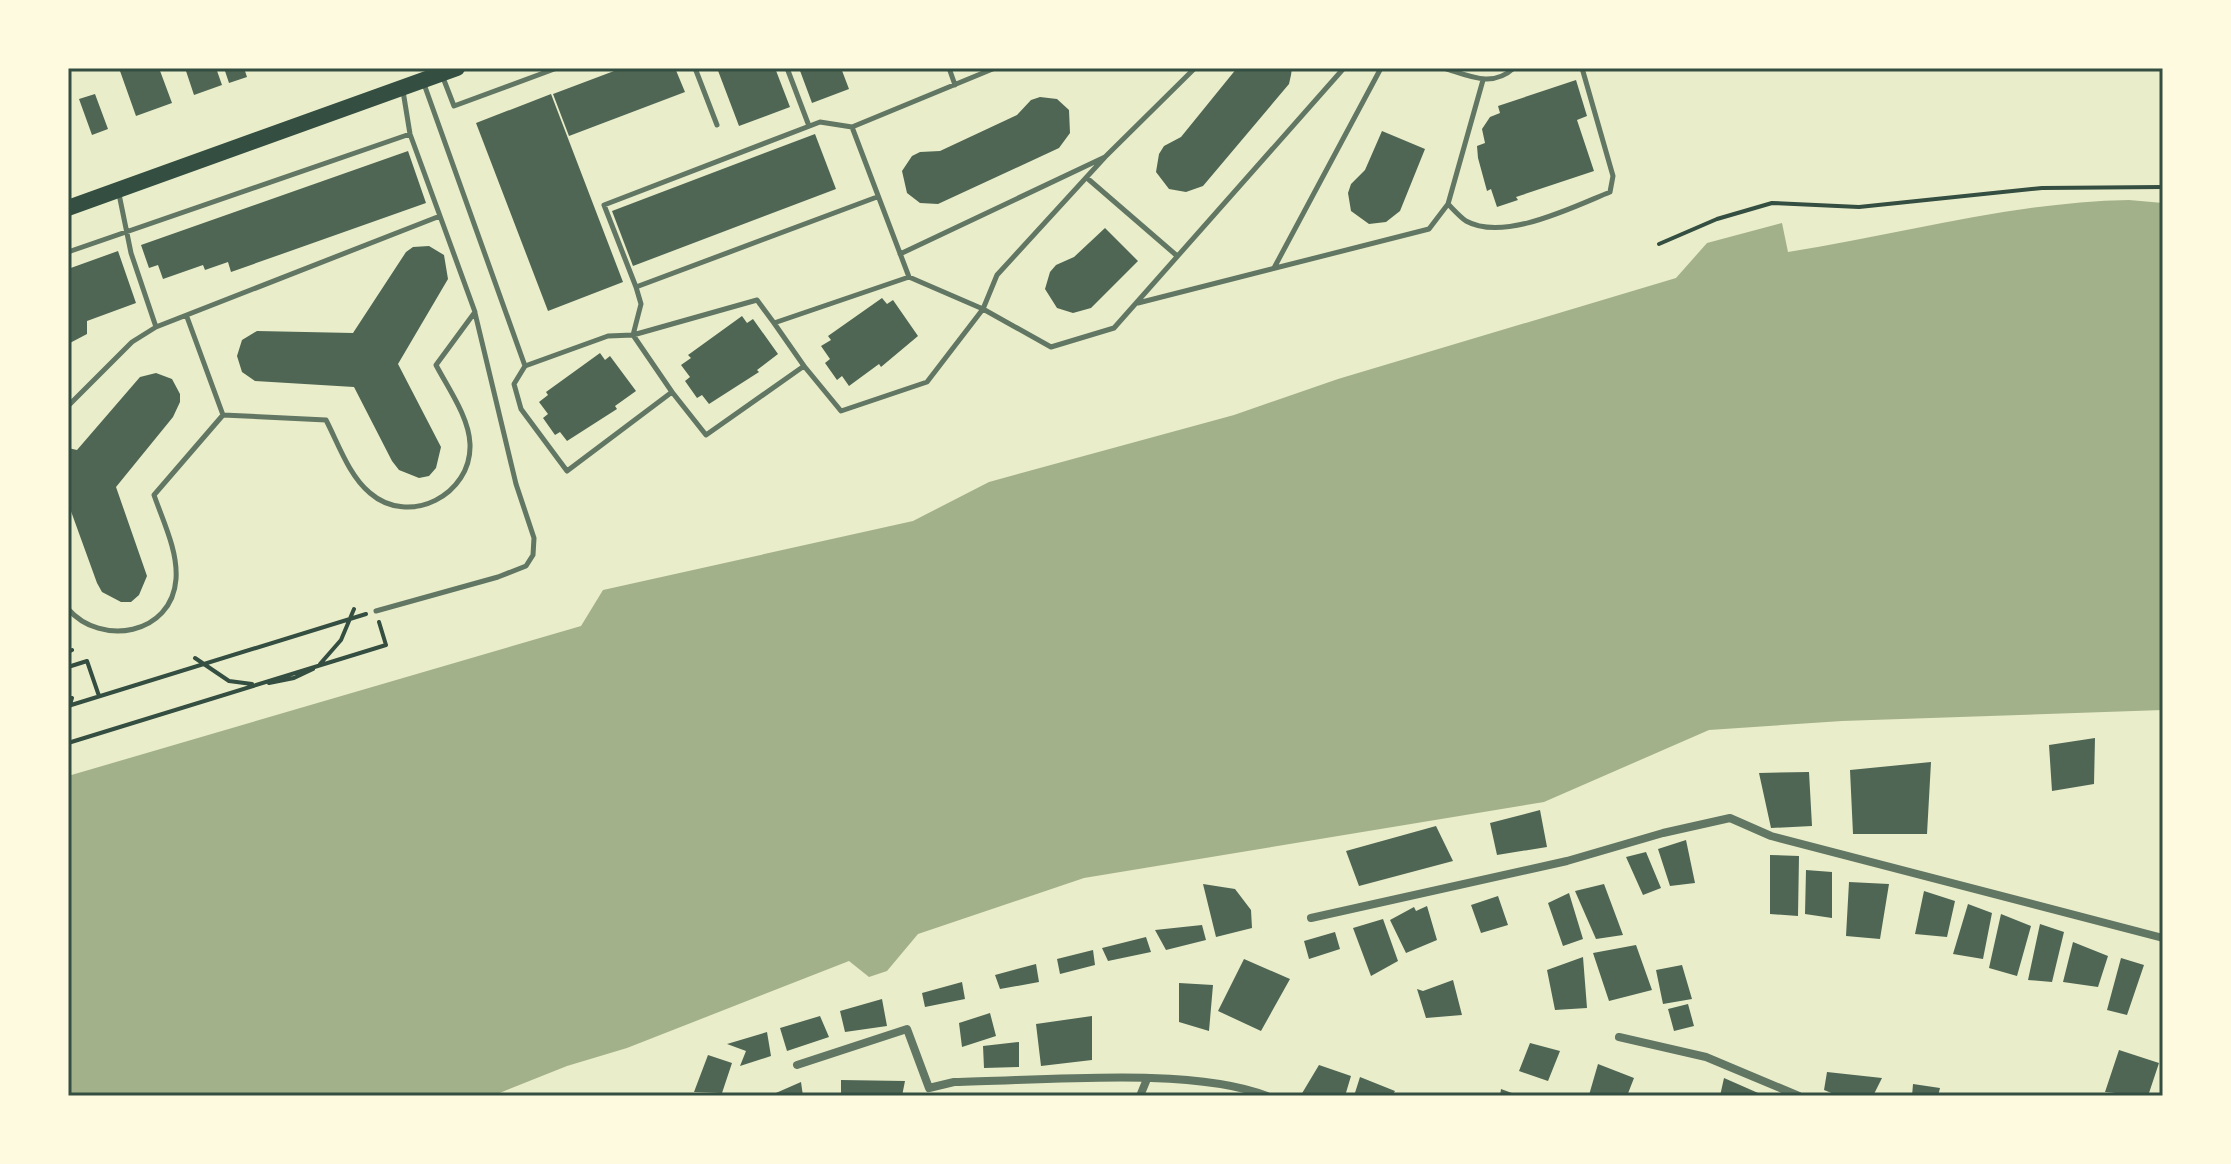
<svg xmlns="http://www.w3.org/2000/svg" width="2231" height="1164" font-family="'Source Sans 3',sans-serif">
<rect width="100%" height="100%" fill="#e9edc9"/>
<path fill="#a3b18a" d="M2129,200L2163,203V710L1842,721L1709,730L1544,802L1084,878L918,934L887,971L869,977L849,961L627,1048L567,1066L492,1096H68V776L581,626L603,590L913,521L989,482L1234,415L1338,379L1676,278L1707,243L1782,223L1788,252C1903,234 2013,202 2129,200Z"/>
<path fill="#4f6655" d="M128,68H159L172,103L136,116L120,71Z
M185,68H216L222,85L194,95Z
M224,68H244L247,77L229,83Z
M622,68H675L685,92L569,136L553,94Z
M717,68H775L790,107L739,126Z
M799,68H841L849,89L812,103Z
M1237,68H1292L1291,75L1289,84L1203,186L1186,192L1169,189L1156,172L1159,154L1164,146L1181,137Z
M1576,80L1587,116L1577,120L1594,171L1516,197L1518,200L1497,207L1491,189L1487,191L1478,158L1477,146L1485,143L1482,129L1490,117L1500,113L1498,106Z
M95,94L108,129L92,135L79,99Z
M551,94L623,282L548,311L476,123Z
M1040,97L1057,99L1069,110L1070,133L1059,148L938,204L920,203L907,193L902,171L912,156L920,152L940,151L1017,115L1031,100Z
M1382,131L1425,149L1400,211L1386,222L1369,224L1351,211L1348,193L1351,184L1365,170Z
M815,134L836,189L633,266L612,211Z
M408,151L426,203L231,272L228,262L205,270L203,265L163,279L158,265L149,268L141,245Z
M1105,228L1138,261L1091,308L1073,313L1057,308L1045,289L1050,272L1056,265L1074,257Z
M429,246L444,255L448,279L398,364L441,447L436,468L429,476L419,478L399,470L392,461L354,387L255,381L242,372L237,356L242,340L257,331L353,333L406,252L413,247Z
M118,251L136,303L87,321V334L68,344V269Z
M882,298L887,304L893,300L918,336L881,367L879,364L849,386L842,376L837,380L825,363L830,359L821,346L831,340L828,336Z
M742,316L747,323L753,319L778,354L757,370L759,372L709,404L702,395L697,398L685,381L690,377L681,365L691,358L688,355Z
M600,353L605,360L610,356L636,391L615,406L617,409L567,441L560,432L555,435L543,418L548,414L539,402L548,395L546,392Z
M156,373L172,379L180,394V402L173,417L116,487L147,576L139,595L131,602H121L102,592L97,583L68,503V448L77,450L140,377Z
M2095,738L2094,784L2052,791L2049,745Z
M1931,762L1927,834H1853L1850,770Z
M1809,772L1812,826L1771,828L1759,773Z
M1540,810L1547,847L1497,855L1490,823Z
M1436,826L1453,861L1359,886L1346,851Z
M1686,840L1695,883L1670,886L1658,849Z
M1646,852L1661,888L1643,895L1626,857Z
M1770,855L1799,856L1798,916L1770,914Z
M1806,870L1832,872V918L1805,914Z
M1849,882L1889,884L1880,939L1846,936Z
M1203,884L1235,889L1251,910L1252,928L1216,937Z
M1604,884L1623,935L1596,939L1575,891Z
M1924,891L1955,901L1947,937L1915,934Z
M1569,893L1583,939L1563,946L1548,903Z
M1498,896L1508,925L1481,933L1471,905Z
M1968,904L1992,913L1983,959L1953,954Z
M1427,906L1437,940L1406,953L1390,920L1414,907L1416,911Z
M2001,914L2031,926L2017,976L1989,968Z
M1383,919L1398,961L1371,976L1353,928Z
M2040,924L2064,932L2052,982L2028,980Z
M1202,925L1206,940L1166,950L1155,930Z
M1335,932L1340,949L1309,959L1304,941Z
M1146,937L1151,952L1108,961L1102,948Z
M2073,942L2108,956L2098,987L2063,982Z
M1636,945L1652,990L1609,1001L1593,953Z
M1093,950L1095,965L1060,974L1057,959Z
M1583,957L1587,1008L1555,1010L1547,970Z
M2121,958L2144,965L2127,1015L2107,1010Z
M1244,959L1290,979L1261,1031L1218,1011Z
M1036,964L1039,982L1000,989L995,975Z
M1682,965L1692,999L1663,1004L1656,970Z
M1453,980L1462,1015L1426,1018L1417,989L1423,991Z
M962,982L965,999L925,1007L922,993Z
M1179,983L1213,985L1209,1031L1179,1022Z
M882,999L887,1026L845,1032L840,1011Z
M1688,1004L1694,1026L1674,1031L1668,1009Z
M990,1013L996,1036L962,1047L959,1023Z
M820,1016L829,1037L787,1051L780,1028Z
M1092,1016V1060L1041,1066L1036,1024Z
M767,1032L771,1056L740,1066L746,1051L727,1044Z
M1019,1042V1067L984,1068L983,1046Z
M1530,1043L1560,1051L1548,1081L1519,1071Z
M2119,1050L2159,1063L2148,1096L2105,1092Z
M708,1055L732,1063L722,1093L694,1092Z
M1598,1064L1634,1078L1627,1096L1589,1095Z
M1319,1065L1351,1076L1345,1096L1301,1095Z
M1827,1072L1882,1078L1873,1096H1839L1824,1090Z
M1360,1077L1395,1091L1392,1096H1354Z
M1724,1078L1765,1096H1720Z
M841,1080L905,1081L902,1096H841Z
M801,1082L803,1096H769Z
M1913,1084L1940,1088L1938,1096H1912Z
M1501,1089L1520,1096H1500Z"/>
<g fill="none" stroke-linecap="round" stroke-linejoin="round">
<path stroke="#344e41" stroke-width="4" d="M1659,244L1717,219L1772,203L1859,207L2042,188L2163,187
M68,652L72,650
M195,658L229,681L252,684
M320,664L341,640L354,609
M68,667L87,661L99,696
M269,683L294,678L313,669
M68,706L366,614
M68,711L72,698
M68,743L386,645L379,622"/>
<path stroke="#617663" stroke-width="5" d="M695,68L717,125
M787,68L809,126
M949,68L955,85
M995,68L852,127L909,277L983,309L1051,347L1114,328L1344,68
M1444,68C1470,76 1492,88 1514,68
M442,75L454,106L557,68
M424,84L525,366
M1087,178L1176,255
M119,194L131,253L156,327
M1448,204C1453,209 1460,217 1466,221C1504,242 1573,207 1610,192L1613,176L1582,68
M68,252L410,134
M900,254L1105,157L1195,68
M1274,268L1381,68
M909,277L774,323L757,300L633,335L608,336L525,366L514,384L521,409L567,471L672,392L706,435L804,366L841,411L927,382L983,309L997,275L1105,157
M636,287L604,205L820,122L852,127
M1138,303L1429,229L1448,204L1483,80
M187,317L223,415
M774,323L804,366
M672,392L633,335L641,304L636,287L877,197
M68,406L132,342L156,327L440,216L410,134L403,91
M68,609C101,647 172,635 176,579C178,551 163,521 154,495L223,415L326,420C338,443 349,476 370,493C409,527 472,495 470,444C469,417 448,388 436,365L475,312L440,216
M376,611L498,577L526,566L533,555L534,538L516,484L475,313"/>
<path stroke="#617663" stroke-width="8" d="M1311,918L1567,861L1663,833L1730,818L1771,836L2163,938
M1619,1037L1706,1057L1799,1096
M797,1065L907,1029L929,1088
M929,1088L954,1082C1039,1081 1192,1066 1267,1096
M1140,1096L1147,1079"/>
<path stroke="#344e41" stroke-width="16" d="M68,208L457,68"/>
</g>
<rect width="2231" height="1164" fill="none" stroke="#fefae0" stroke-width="140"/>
<rect x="70" y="70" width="2091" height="1024" fill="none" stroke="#344e41" stroke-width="3"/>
</svg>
